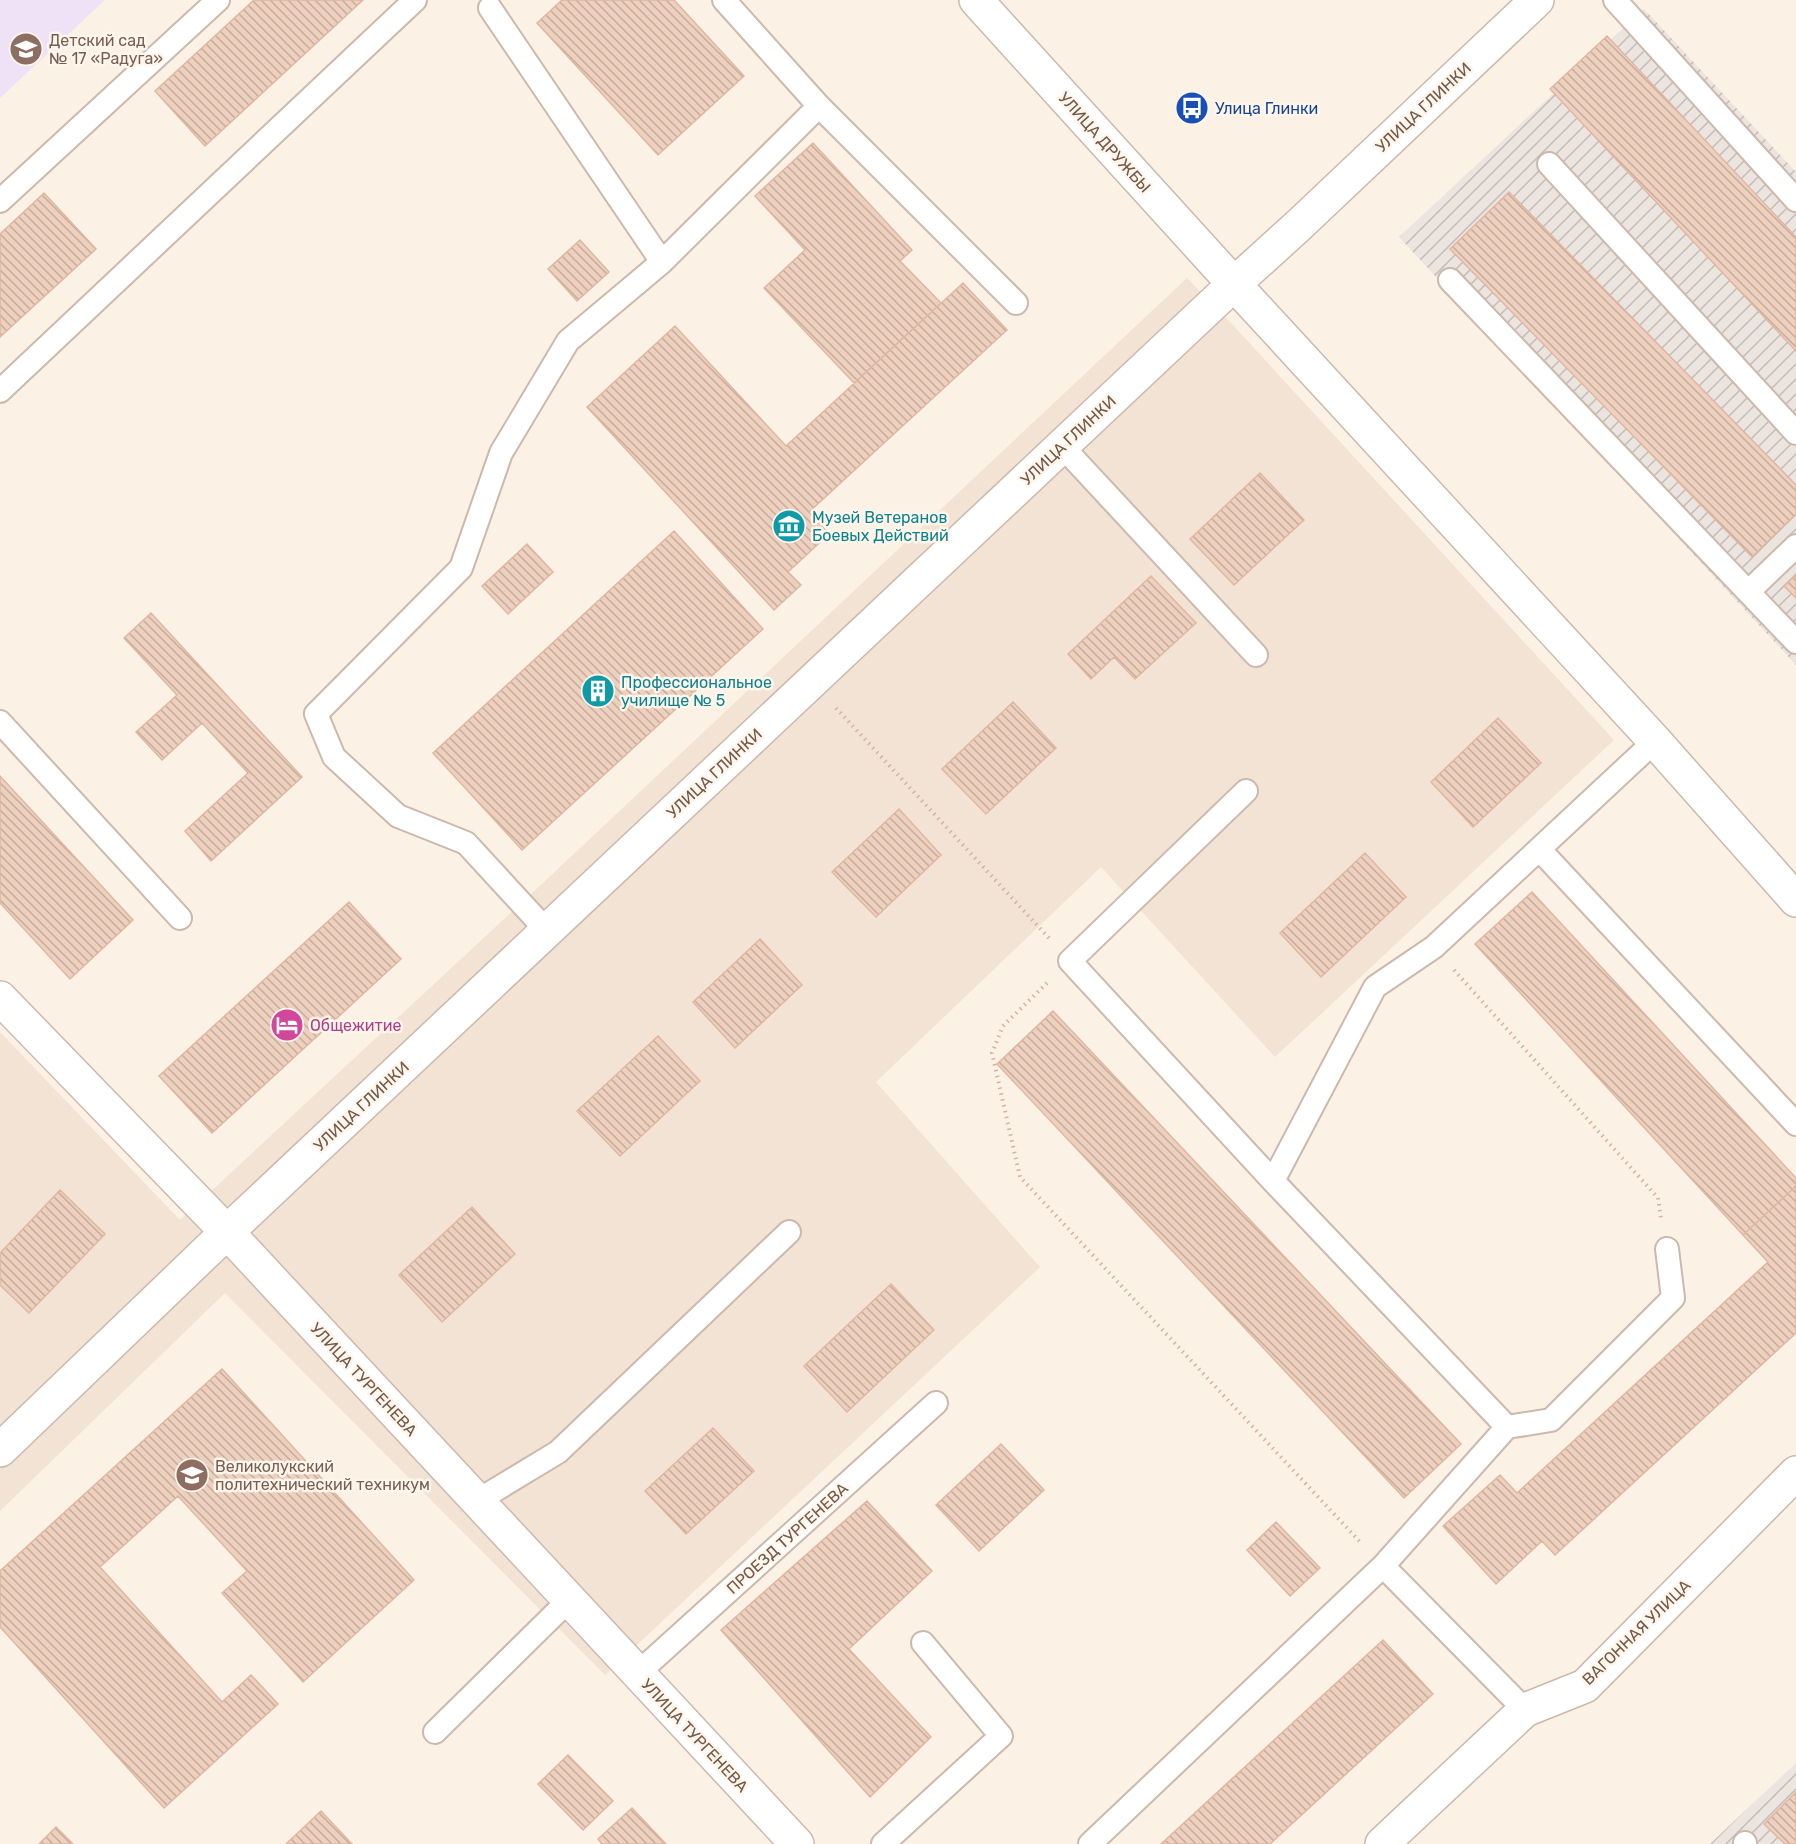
<svg xmlns="http://www.w3.org/2000/svg" width="1796" height="1844" font-family="Rubik,sans-serif">
<defs>
<pattern id="industrial-furrows" width="10" height="10" patternUnits="userSpaceOnUse" patternTransform="scale(1.5)"><rect width="10" height="10" fill="#ebe4df"/><path d="M-1 1l2-2M0 10L10 0M9 11l2-2" fill="none" stroke="#c3bcb7"/></pattern>
<pattern id="building-back-hatch" width="6" height="6" patternUnits="userSpaceOnUse" patternTransform="scale(1.5)"><rect width="6" height="6" fill="#eed0bf"/><path d="M-1 5l2 2M0 0l6 6M5-1l2 2" fill="none" stroke="#c5ac9d"/></pattern>
</defs>
<rect width="100%" height="100%" fill="#fbf2e5"/>
<path fill="#f2e3d4" d="M1187,278L1232,324L1614,740L1275,1057L1101,867L876,1082L1040,1267L605,1675L225,1293L0,1511V1032L180,1220L545,881Z"/>
<path fill="url(#industrial-furrows)" d="M1644,9L1796,172V665L1399,237Z
M1796,1763V1844H1710Z"/>
<path fill="#efe2f7" d="M0,0H105L0,98Z"/>
<path fill="url(#building-back-hatch)" stroke="#e0b7a0" stroke-width="1.5" d="M254,0H363L205,146L155,91Z
M562,0H674L744,76L658,155L537,23Z
M1607,36L1796,237V351L1550,89Z
M813,143L912,250L900,261L941,303L854,383L764,288L805,250L755,196Z
M1509,192L1796,485V514L1752,557L1450,249Z
M44,193L96,249L0,337V234Z
M580,240L609,272L577,301L548,269Z
M963,283L1007,330L809,512L829,534L788,572L801,585L774,610L587,407L675,326L786,446Z
M1260,473L1304,520L1234,585L1190,539Z
M674,531L763,629L522,850L433,753Z
M527,544L553,572L508,614L482,586Z
M1796,575V598L1784,586Z
M1151,576L1196,623L1135,679L1114,657L1091,679L1068,654Z
M151,613L302,777L211,861L185,831L248,773L202,723L162,760L136,732L177,695L124,638Z
M1013,702L1056,748L986,814L942,769Z
M1498,718L1541,763L1473,827L1431,782Z
M0,776L133,920L70,979L0,903Z
M899,809L941,855L876,917L832,872Z
M1365,853L1406,897L1321,977L1280,933Z
M1532,892L1796,1178V1186L1743,1235L1475,944Z
M349,902L401,959L212,1133L159,1076Z
M760,939L802,985L735,1048L693,1002Z
M1053,1011L1461,1444L1404,1498L997,1064Z
M658,1036L700,1081L620,1156L577,1111Z
M1796,1186V1333L1555,1555L1542,1541L1496,1584L1443,1526L1500,1475L1517,1493L1768,1262L1743,1235Z
M60,1190L105,1234L29,1313L0,1285V1253Z
M472,1207L515,1254L442,1322L399,1275Z
M891,1284L934,1330L847,1412L804,1366Z
M222,1369L414,1580L303,1682L222,1593L247,1571L178,1496L100,1567L222,1702L251,1675L278,1704L164,1808L0,1627V1571Z
M222,1369L414,1580L303,1682L222,1593L247,1571L178,1496L100,1567L222,1702L251,1675L278,1704L164,1808L0,1627V1571Z
M713,1428L754,1471L686,1534L645,1491Z
M1001,1444L1044,1490L979,1551L936,1505Z
M867,1501L932,1571L849,1649L931,1737L870,1797L721,1630Z
M1276,1522L1320,1568L1290,1596L1247,1550Z
M1383,1640L1433,1694L1270,1844H1161Z
M568,1755L613,1801L583,1830L538,1784Z
M1796,1792V1844H1785L1764,1824Z
M632,1808L666,1844H602L598,1839Z
M321,1811L352,1844H286Z
M56,1827L73,1844H39Z"/>
<g fill="none" stroke-linecap="round" stroke-linejoin="round">
<g stroke="#ccb9ac" stroke-width="26">
<path id="service" d="M724,0L819,106L1016,303
M1615,0L1796,200
M490,8L662,262
M1549,164L1796,433
M0,201L218,0
M1450,280L1796,642
M0,391L415,0
M1062,446L1256,655
M1748,592L1796,546
M0,722L180,918
M1246,791L1070,961L1273,1181
M1539,849L1796,1124
M547,931L466,843L398,816L334,757L316,714L461,568L501,453L568,341L662,262L819,106
M1507,1427L1273,1181L1375,987L1434,947L1655,741
M477,1501L558,1452L789,1232
M638,1673L936,1403
M1525,1710L1383,1566L1507,1427L1551,1420L1673,1298L1667,1249
M435,1732L569,1600
M1745,1843V1844
M883,1844L1001,1736L923,1643
M1090,1844L1383,1566"/>
</g>
<g stroke="#ccb9ac" stroke-width="36">
<path id="minor" d="M1537,0L1298,226L1234,284L1655,741L1796,900
M0,998L227,1232L797,1844
M1382,1844L1525,1710L1585,1686L1796,1473"/>
</g>
<g stroke="#ccb9ac" stroke-width="36">
<path id="tertiary" d="M0,1450L227,1232L1234,284L976,0"/>
</g>
<path stroke="#d3b4a2" stroke-width="4" stroke-dasharray="1.5 4.5" stroke-linecap="butt" d="M836,708L1049,938
M1454,970L1658,1198L1661,1218
M1047,983L1003,1026L992,1053L1020,1177L1361,1543"/>
<use href="#service" stroke="#fff" stroke-width="22"/>
<use href="#minor" stroke="#fff" stroke-width="33"/>
<use href="#tertiary" stroke="#fff" stroke-width="33"/>
</g>
<defs>
<g id="school-disc" transform="scale(1.725)"><circle r="9.5" fill="#8d6e63" stroke="#fef6eb"/><path d="M0-5L7-2L0 1L-7-2ZM-4 1L0 2.5L4 1V4Q0 6-4 4Z" fill="#fff"/></g>
<g id="bus-disc" transform="scale(1.725)"><circle r="9.5" fill="#1a4fb4" stroke="#fef6eb"/><path d="M-5-6H5V4H4V6H2V4H-2V6H-4V4H-5ZM-3.5-4V0h7V-4ZM-3.5 1.2v1.5H-2V1.2ZM2 1.2v1.5H3.5V1.2Z" fill="#fff"/></g>
<g id="museum-disc" transform="scale(1.725)"><circle r="9.5" fill="#0f9aa8" stroke="#fef6eb"/><path d="M0-6L6-3V-2H-6V-3ZM-5-1h2V3h-2ZM-1-1h2V3h-2ZM3-1h2V3H3ZM-6 4H6V6H-6Z" fill="#fff"/></g>
<g id="building-disc" transform="scale(1.725)"><circle r="9.5" fill="#0f9aa8" stroke="#fef6eb"/><path d="M-4-6H4V6H1V3H-1V6H-4ZM-2.5-4.3h1.7v1.8h-1.7ZM.8-4.3h1.7v1.8H.8ZM-2.5-1h1.7V.8h-1.7ZM.8-1h1.7V.8H.8Z" fill="#fff"/></g>
<g id="hotel-disc" transform="scale(1.725)"><circle r="9.5" fill="#d1479c" stroke="#fef6eb"/><path d="M-6-4.5h1.5V1H6V5H4.5V3h-9V5H-6ZM-4 0a1.8 1.8 0 1 1 3.6 0ZM.5 0V-2.5h3Q6-2.5 6 0Z" fill="#fff"/></g>
<g id="university-disc" transform="scale(1.725)"><circle r="9.5" fill="#8d6e63" stroke="#fef6eb"/><path d="M0-5L7-2L0 1L-7-2ZM-4 1L0 2.5L4 1V4Q0 6-4 4Z" fill="#fff"/></g>
</defs>
<g fill-rule="evenodd">
<use href="#school-disc" x="26" y="49"/>
<use href="#bus-disc" x="1192" y="108"/>
<use href="#museum-disc" x="789" y="526"/>
<use href="#building-disc" x="598" y="691"/>
<use href="#hotel-disc" x="287" y="1025"/>
<use href="#university-disc" x="192" y="1475"/>
</g>
<g text-anchor="middle" stroke-width="5" stroke-linejoin="round" paint-order="stroke">
<g font-size="16" fill="#785e54" stroke="#fef6eb" text-anchor="start">
<text x="49" y="46">Детский сад<tspan x="49" dy="18">№ 17 «Радуга»</tspan></text>
<text x="215" y="1472">Великолукский<tspan x="215" dy="18">политехнический техникум</tspan></text>
</g>
<g font-size="16" fill="#72594c" stroke="#fef6eb">
<text transform="translate(1423 107) rotate(-43)" y="6">УЛИЦА ГЛИНКИ</text>
<text transform="translate(1105 142) rotate(48)" y="6">УЛИЦА ДРУЖБЫ</text>
<text transform="translate(1068 440) rotate(-43)" y="6">УЛИЦА ГЛИНКИ</text>
<text transform="translate(714 773) rotate(-43)" y="6">УЛИЦА ГЛИНКИ</text>
<text transform="translate(361 1106) rotate(-43)" y="6">УЛИЦА ГЛИНКИ</text>
<text transform="translate(364 1379) rotate(47)" y="6">УЛИЦА ТУРГЕНЕВА</text>
<text transform="translate(787 1538) rotate(-42)" y="6">ПРОЕЗД ТУРГЕНЕВА</text>
<text transform="translate(1636 1632) rotate(-44)" y="6">ВАГОННАЯ УЛИЦА</text>
<text transform="translate(695 1735) rotate(47)" y="6">УЛИЦА ТУРГЕНЕВА</text>
</g>
<g font-size="16" fill="#164399" stroke="#fef6eb" text-anchor="start">
<text x="1215" y="114">Улица Глинки</text>
</g>
<g font-size="16" fill="#0d838f" stroke="#fef6eb" text-anchor="start">
<text x="812" y="523">Музей Ветеранов<tspan x="812" dy="18">Боевых Действий</tspan></text>
<text x="621" y="688">Профессиональное<tspan x="621" dy="18">училище № 5</tspan></text>
</g>
<g font-size="16" fill="#b23c85" stroke="#fef6eb" text-anchor="start">
<text x="310" y="1031">Общежитие</text>
</g>
</g>
</svg>
